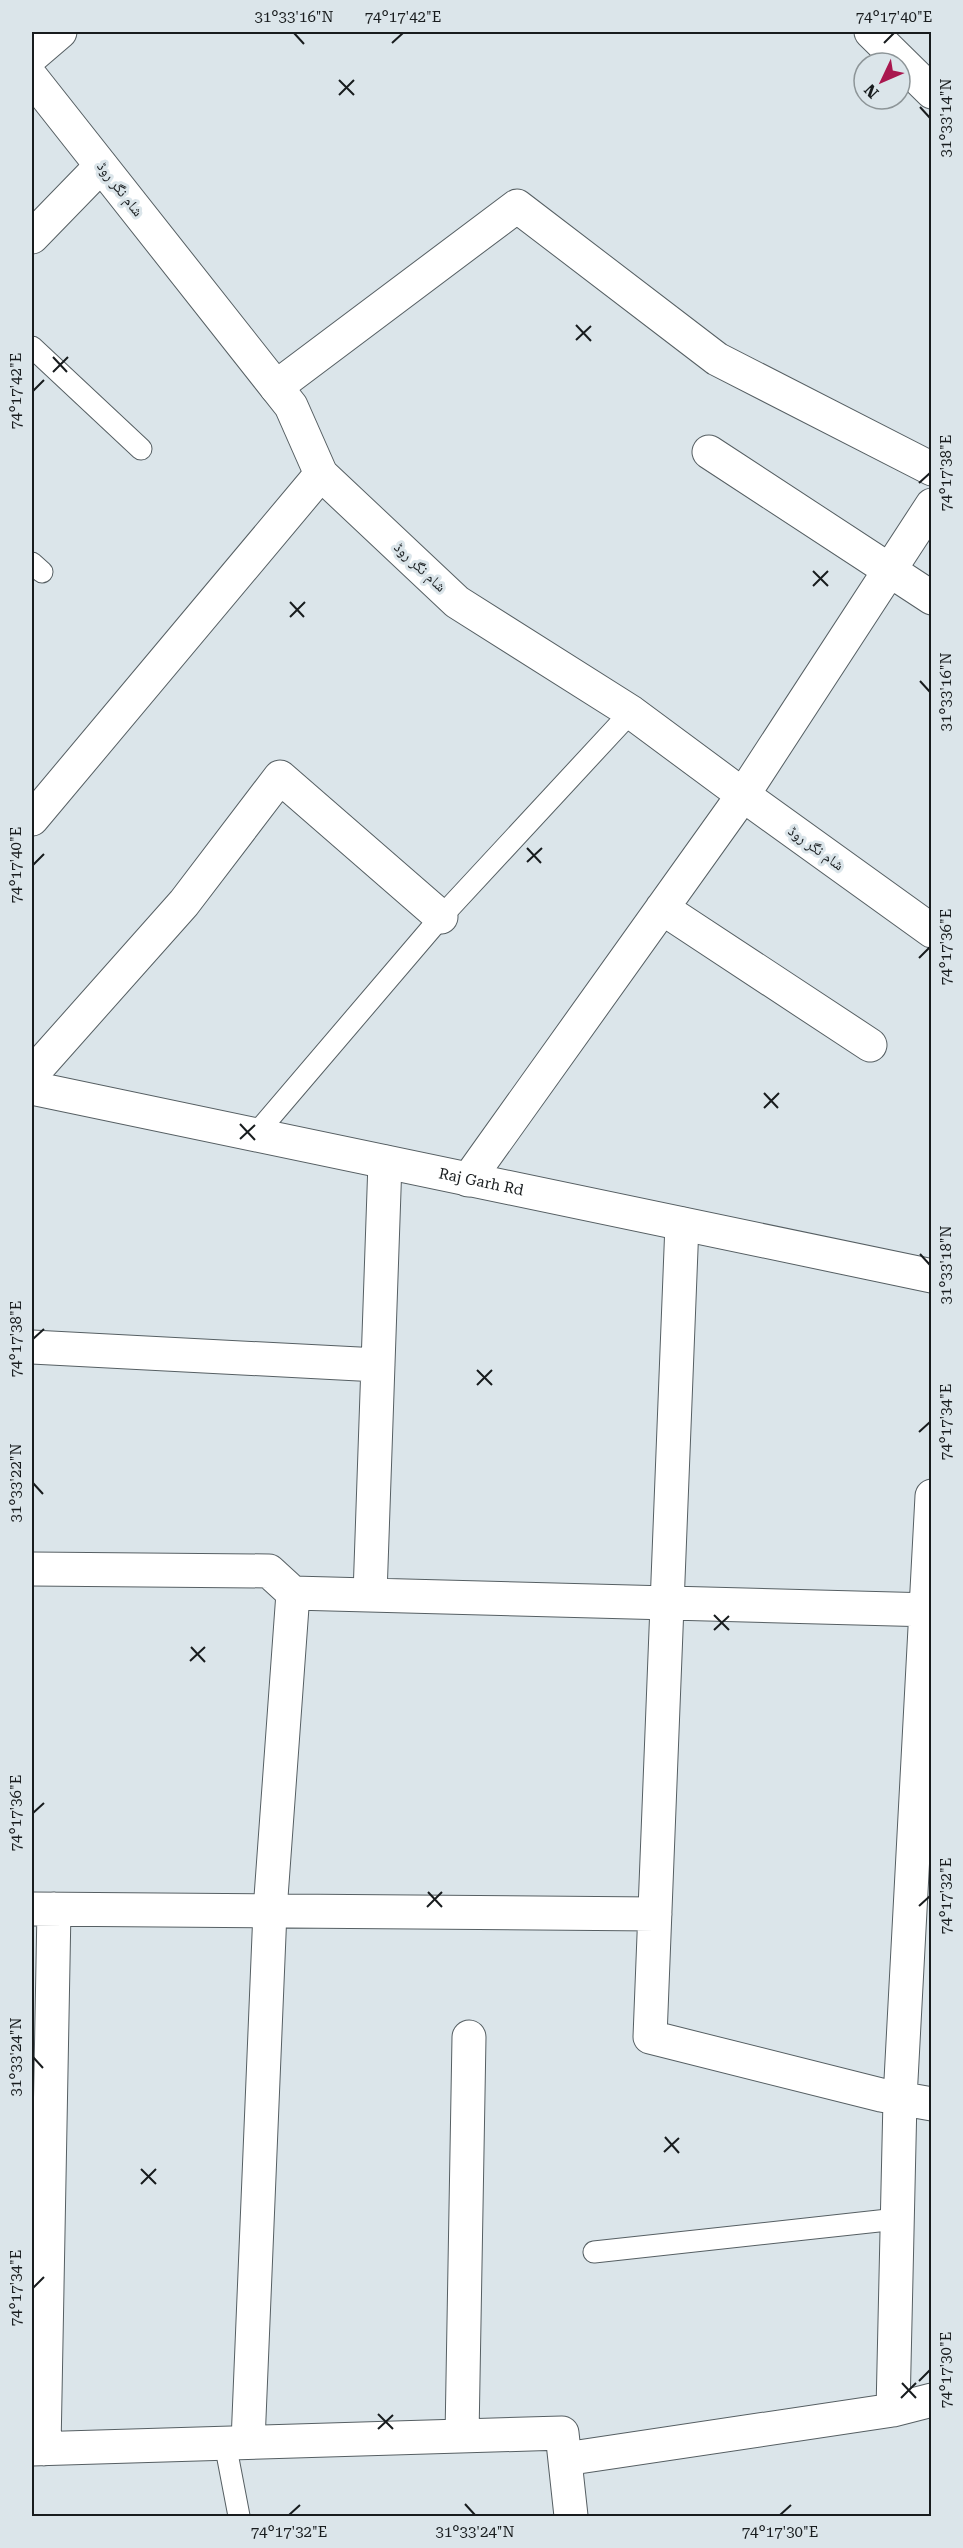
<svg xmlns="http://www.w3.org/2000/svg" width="963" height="2548" font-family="'Roboto Serif','Noto Naskh Arabic',serif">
<rect width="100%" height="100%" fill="#dbe5ea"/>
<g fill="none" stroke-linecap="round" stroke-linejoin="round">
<g stroke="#565f63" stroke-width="23">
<path id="lane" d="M32,347L141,449
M32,563L42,572
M255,1135L441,917L631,712
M594,2252L897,2219
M225,2443L239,2516"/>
</g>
<g stroke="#565f63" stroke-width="35">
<path id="street" d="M871,32L932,92
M32,56L60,32
M32,237L101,166
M276,387L517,206L717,359L932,469
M709,452L932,598
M32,819L321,474
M662,908L870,1045
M32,1074L184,903L280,777L441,917
M468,1180L743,795L932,505
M682,1224L650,2037L881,2095L932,2104
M32,1347L378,1365
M32,1569L269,1571L293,1593L932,1610
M370,1595L385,1162
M32,1909L655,1914
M893,2410L900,2099L932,1496
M462,2436L469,2037
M248,2442L270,1911L293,1593
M32,2449L562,2433L571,2516
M44,2449L54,1909
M565,2459L893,2410L932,2400"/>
</g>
<g stroke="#565f63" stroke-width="35">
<g id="secondary">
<path d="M32,78L291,406L321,474L457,602L631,712L743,795L932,931"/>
<path id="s1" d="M32,1088L932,1276"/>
</g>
</g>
<use href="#lane" stroke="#fff" stroke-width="21"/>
<use href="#street" stroke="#fff" stroke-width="33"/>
<use href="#secondary" stroke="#fff" stroke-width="33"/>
</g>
<path fill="none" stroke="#181c1e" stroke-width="2" d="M294,33L304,44M392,43L403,33M884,43L894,33M339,80L354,95M339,95L354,80M920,107L930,118M576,325L591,341M576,340L591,326M53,357L67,372M53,372L68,357M33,391L44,380M919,483L930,473M813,571L828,586M813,586L828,571M290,602L304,617M290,617L305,602M920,681L930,692M527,848L541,863M527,862L542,848M33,865L44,854M919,958L930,947M764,1093L778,1108M764,1108L779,1093M240,1124L255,1140M240,1139L255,1125M920,1254L930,1265M33,1339L44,1329M477,1370L492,1385M477,1385L492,1370M919,1432L930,1422M33,1483L43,1494M714,1615L729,1630M714,1630L729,1616M191,1647L205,1662M190,1661L205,1647M33,1813L44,1803M428,1892L442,1907M919,1906L930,1896M427,1907L442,1892M33,2057L43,2068M665,2137L679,2153M664,2152L679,2138M141,2169L156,2184M141,2184L156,2169M33,2288L44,2277M919,2381L930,2370M902,2383L916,2398M901,2398L916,2383M378,2414L393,2429M378,2429L393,2415M465,2504L475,2515M289,2515L300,2505M780,2515L791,2505"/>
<g text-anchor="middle" stroke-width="6" stroke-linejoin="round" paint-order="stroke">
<g font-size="15" fill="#181c1e" stroke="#dbe5ea">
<text transform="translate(120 189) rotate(52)" y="5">شام نگر روڈ</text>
<text transform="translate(420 567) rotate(43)" y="5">شام نگر روڈ</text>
<text transform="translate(816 848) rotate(36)" y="5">شام نگر روڈ</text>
<text dy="5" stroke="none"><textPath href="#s1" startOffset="459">Raj Garh Rd</textPath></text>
</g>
</g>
<rect width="963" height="2548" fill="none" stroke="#dbe5ea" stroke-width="66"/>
<g transform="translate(882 81) rotate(226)"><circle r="28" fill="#dbe5ea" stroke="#8d9598" stroke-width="1.5"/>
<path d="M0-4.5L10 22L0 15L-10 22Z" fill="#a9174e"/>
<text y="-9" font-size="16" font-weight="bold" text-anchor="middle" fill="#181c1e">N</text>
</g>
<rect x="33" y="33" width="897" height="2482" fill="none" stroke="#181c1e" stroke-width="2"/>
<g font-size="15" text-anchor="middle" fill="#181c1e">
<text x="294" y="22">31°33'16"N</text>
<text x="403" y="22">74°17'42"E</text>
<text x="894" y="22">74°17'40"E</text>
<text transform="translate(946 118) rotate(-90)" y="5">31°33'14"N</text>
<text transform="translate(16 391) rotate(-90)" y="5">74°17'42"E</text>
<text transform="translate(946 473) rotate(-90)" y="5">74°17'38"E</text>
<text transform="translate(946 692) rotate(-90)" y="5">31°33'16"N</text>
<text transform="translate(16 865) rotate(-90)" y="5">74°17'40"E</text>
<text transform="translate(946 947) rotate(-90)" y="5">74°17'36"E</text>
<text transform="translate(946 1265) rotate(-90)" y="5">31°33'18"N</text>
<text transform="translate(16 1339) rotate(-90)" y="5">74°17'38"E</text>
<text transform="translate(946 1422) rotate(-90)" y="5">74°17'34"E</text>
<text transform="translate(16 1483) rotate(-90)" y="5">31°33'22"N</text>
<text transform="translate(16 1813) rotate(-90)" y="5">74°17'36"E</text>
<text transform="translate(946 1896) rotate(-90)" y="5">74°17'32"E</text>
<text transform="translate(16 2057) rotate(-90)" y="5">31°33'24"N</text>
<text transform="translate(16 2288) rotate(-90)" y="5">74°17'34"E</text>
<text transform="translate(946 2370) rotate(-90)" y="5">74°17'30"E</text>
<text x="289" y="2537">74°17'32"E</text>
<text x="475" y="2537">31°33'24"N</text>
<text x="780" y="2537">74°17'30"E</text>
</g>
</svg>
